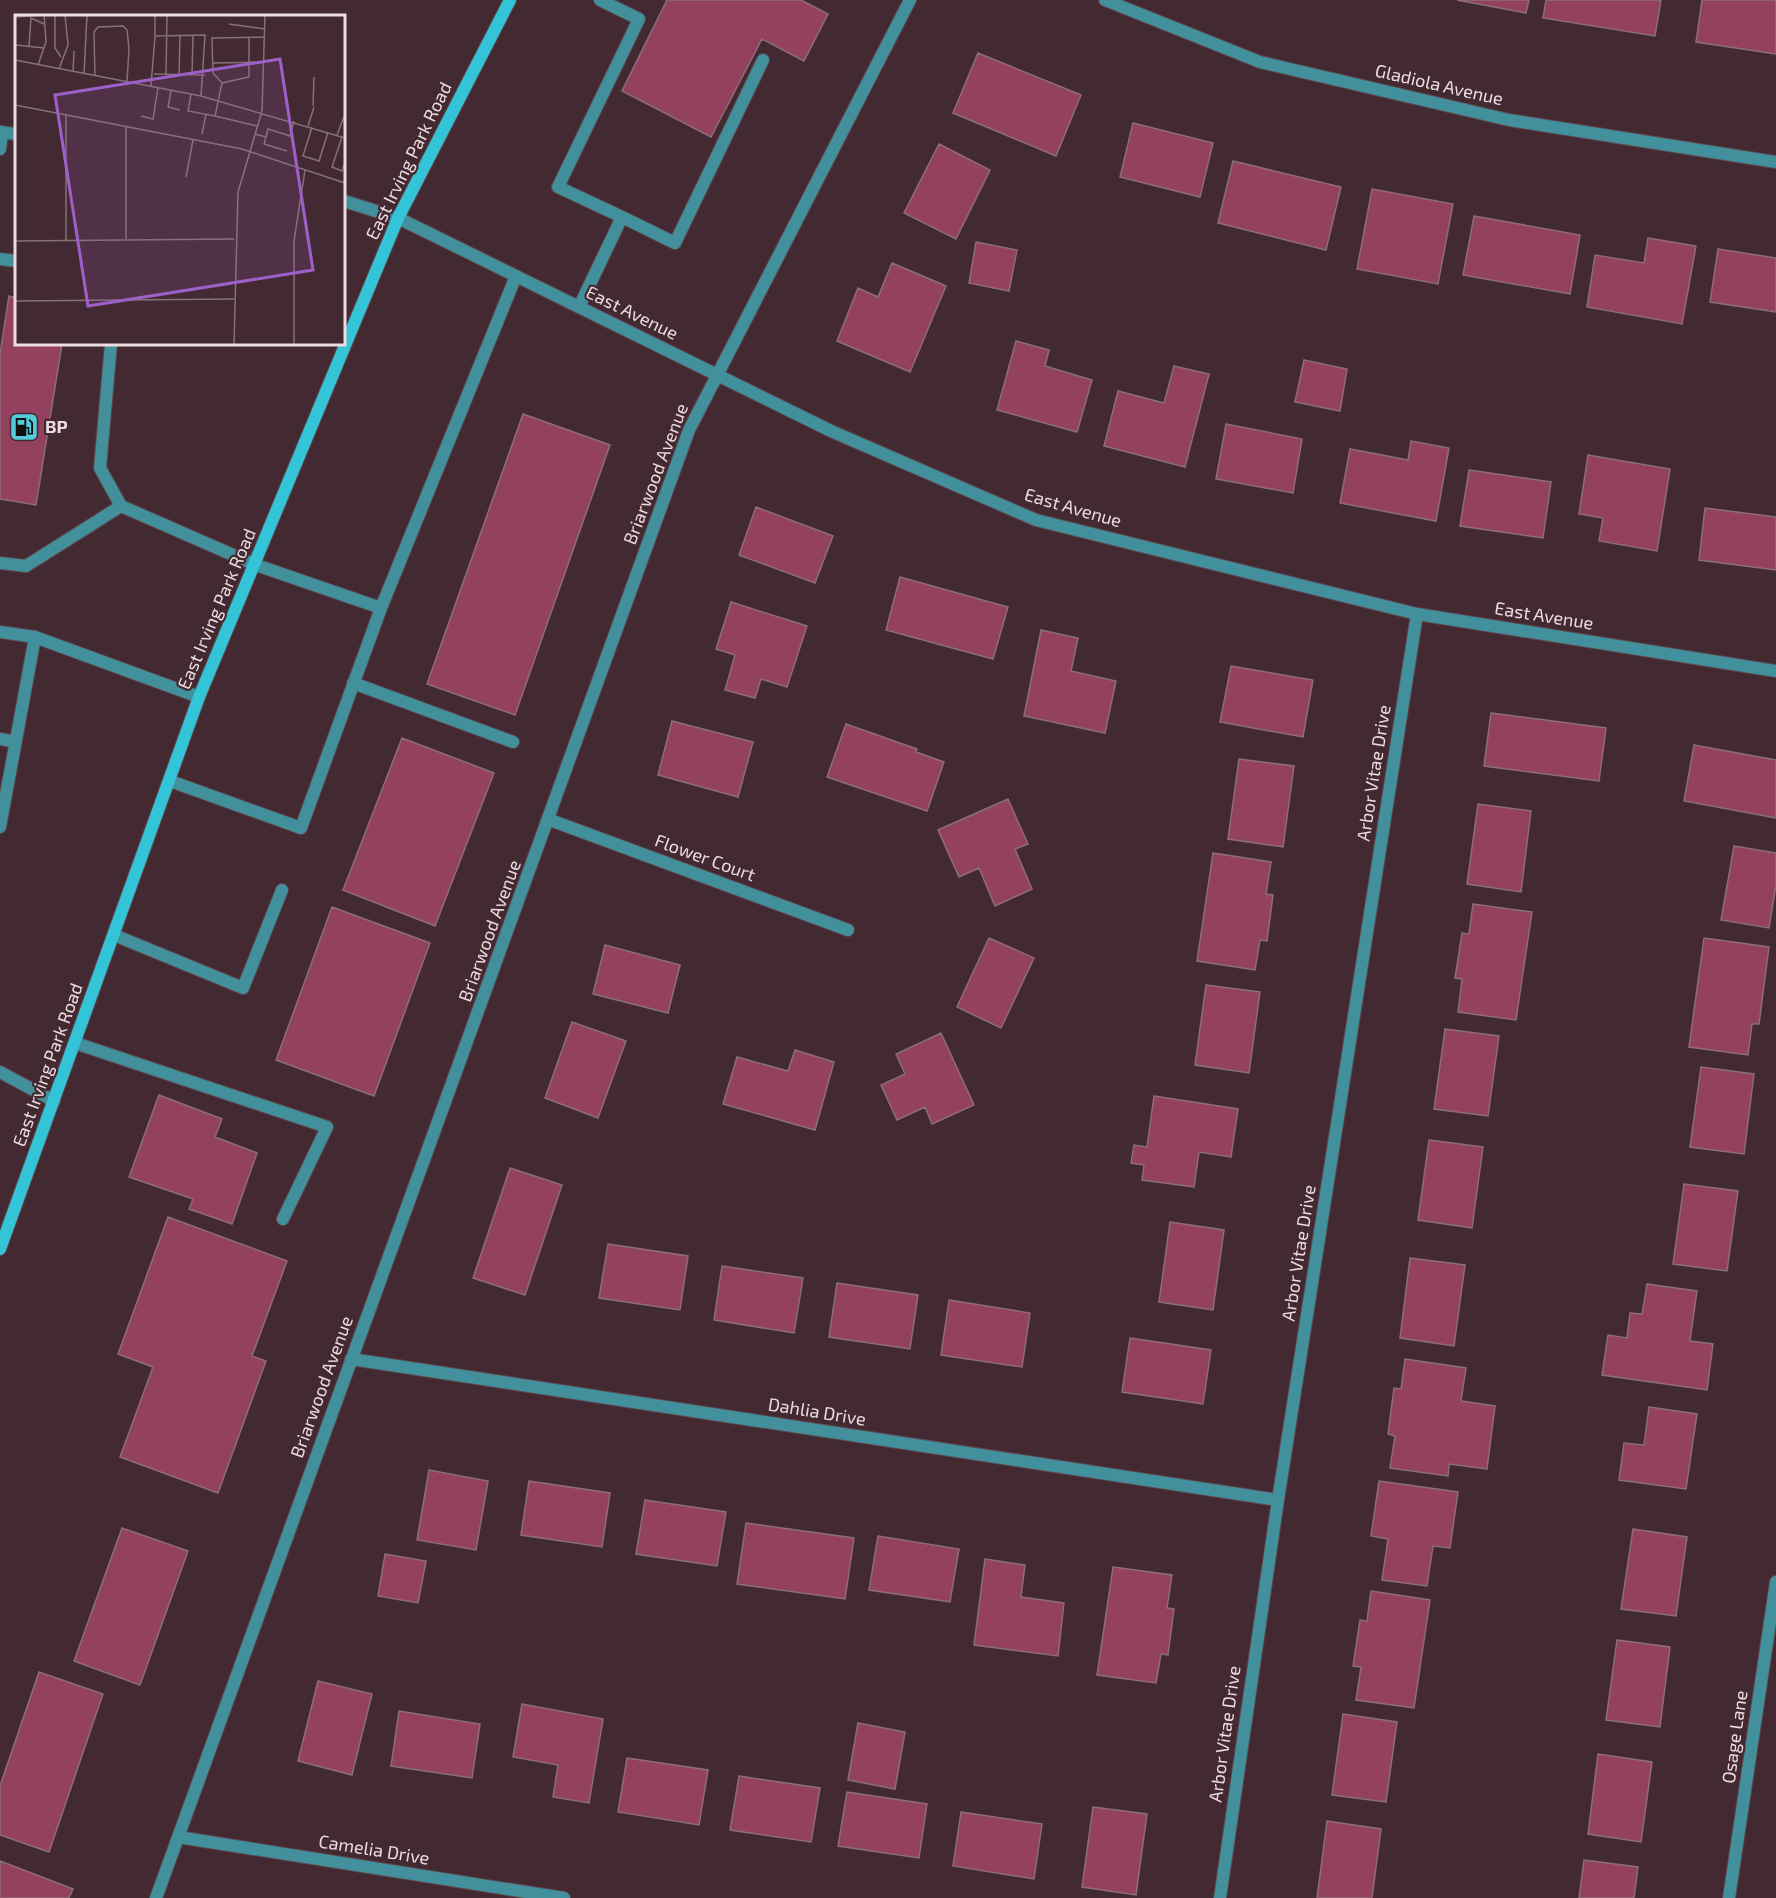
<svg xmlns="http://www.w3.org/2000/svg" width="1776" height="1898" font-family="'Exo 2',sans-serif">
<rect width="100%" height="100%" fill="#432a32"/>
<path fill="#94415f" stroke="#8c6e77" stroke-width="1.5" d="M667,0H801L828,14L804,61L762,39L711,137L622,91Z
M1457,0H1529L1526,13Z
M1546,0H1661L1655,36L1543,18Z
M1702,0H1776V54L1696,42Z
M978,53L1081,95L1056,156L953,113Z
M1133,123L1213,143L1200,197L1120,177Z
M939,144L990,170L956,239L904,213Z
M1233,161L1341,187L1326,250L1218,223Z
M1372,189L1453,204L1438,284L1357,269Z
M1474,216L1580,235L1570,294L1463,275Z
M1648,238L1696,246L1682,324L1587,307L1595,255L1644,263Z
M976,242L1017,250L1009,291L969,283Z
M1718,249L1776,258V312L1710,302Z
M892,263L946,286L910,372L837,341L858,288L878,297Z
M9,296L16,298V344H62L36,505L0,499V354Z
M1016,341L1049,350L1045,366L1092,380L1077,432L997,410Z
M1304,360L1347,369L1340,411L1295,402Z
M1174,366L1209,374L1185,467L1104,446L1118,391L1164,403Z
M523,414L610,445L515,715L427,684Z
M1226,424L1302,439L1293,493L1216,479Z
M1411,441L1449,448L1436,521L1340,503L1350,449L1408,460Z
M1588,455L1670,469L1657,551L1599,541L1603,518L1579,514Z
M1469,470L1551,482L1543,538L1460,526Z
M756,507L833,536L815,583L739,555Z
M1705,508L1776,517V570L1699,560Z
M900,577L1008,607L993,659L886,630Z
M731,602L807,626L787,687L761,679L755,698L725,690L735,655L716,649Z
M1041,630L1078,638L1071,671L1116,681L1105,733L1024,716Z
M1231,666L1313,680L1303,737L1220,722Z
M1491,713L1606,728L1599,781L1484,766Z
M672,721L753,742L738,797L658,775Z
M846,724L917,749L916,752L944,762L927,811L827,777Z
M402,738L494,773L435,926L343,890Z
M1694,745L1776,760V818L1684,801Z
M1239,759L1294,766L1283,847L1228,839Z
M1008,799L1028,844L1015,849L1032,889L995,906L979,868L959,877L938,830Z
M1478,804L1531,811L1521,892L1467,884Z
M1734,846L1776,853V885L1769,928L1721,920Z
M1213,853L1271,862L1266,894L1273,895L1267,941L1260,940L1255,970L1197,961Z
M1473,904L1532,912L1516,1020L1458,1012L1462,979L1455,978L1462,933L1469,934Z
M332,907L430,943L374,1096L276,1060Z
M989,938L1034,958L1001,1028L957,1007Z
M1704,938L1769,947L1759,1024H1752L1748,1055L1689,1047Z
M605,945L680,965L668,1013L593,994Z
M1206,985L1260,992L1249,1073L1195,1065Z
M572,1022L626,1041L598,1118L545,1098Z
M1445,1029L1499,1036L1488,1116L1434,1109Z
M941,1033L974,1105L932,1124L925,1107L897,1120L881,1085L905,1074L896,1054Z
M795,1050L834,1062L815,1130L723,1104L737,1057L788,1071Z
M1701,1067L1754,1074L1744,1154L1690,1147Z
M159,1095L222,1119L215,1137L257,1153L232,1224L189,1209L193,1199L129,1177Z
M1154,1096L1238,1109L1231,1157L1199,1152L1194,1187L1142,1180L1144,1165L1131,1163L1134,1145L1147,1147Z
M1429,1140L1483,1147L1472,1228L1418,1220Z
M510,1168L562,1185L525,1295L473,1278Z
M1684,1184L1738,1191L1727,1271L1673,1264Z
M168,1217L287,1261L252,1356L266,1361L218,1493L120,1457L153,1367L118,1354Z
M1170,1222L1224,1230L1213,1310L1159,1302Z
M608,1244L688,1256L680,1310L599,1298Z
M1410,1258L1465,1265L1454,1346L1400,1338Z
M722,1266L803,1278L794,1333L714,1320Z
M837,1283L918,1295L910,1349L829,1337Z
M1647,1284L1697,1291L1690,1341L1713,1344L1707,1390L1602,1375L1608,1335L1627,1338L1630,1313L1642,1314Z
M949,1300L1030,1313L1022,1367L941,1355Z
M1130,1338L1211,1350L1203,1404L1122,1392Z
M1405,1359L1466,1368L1461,1401L1495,1406L1487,1469L1449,1464L1448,1476L1390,1468L1395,1436L1388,1434L1394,1388L1401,1389Z
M1649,1407L1697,1414L1686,1489L1619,1480L1624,1443L1644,1445Z
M429,1470L488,1481L476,1550L417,1540Z
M529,1481L610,1493L602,1547L521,1535Z
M1379,1481L1458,1492L1450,1548L1433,1546L1427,1586L1382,1580L1388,1539L1371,1536Z
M645,1500L726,1512L717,1566L636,1554Z
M746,1523L854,1538L845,1599L737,1584Z
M122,1528L188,1551L140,1685L74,1661Z
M1633,1529L1687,1537L1676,1616L1621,1609Z
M878,1536L959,1549L950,1602L869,1590Z
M385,1554L426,1561L418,1603L378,1596Z
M985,1559L1025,1565L1021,1597L1064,1603L1058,1656L974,1645Z
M1113,1567L1172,1575L1167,1608L1174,1609L1168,1655L1161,1654L1156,1683L1097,1675Z
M1371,1591L1430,1600L1414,1708L1356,1700L1361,1667L1353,1666L1360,1620L1367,1621Z
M1617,1640L1670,1647L1660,1727L1606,1720Z
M39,1672L103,1694L49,1852L0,1835V1786Z
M318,1681L372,1694L352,1775L298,1761Z
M522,1704L603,1719L589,1803L553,1797L558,1765L513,1757Z
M399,1711L480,1724L472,1778L391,1766Z
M1343,1714L1397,1722L1386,1802L1332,1795Z
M858,1723L905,1732L895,1789L848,1780Z
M1598,1754L1652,1762L1641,1842L1588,1834Z
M627,1758L708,1770L699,1825L618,1812Z
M739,1776L820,1788L811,1842L730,1830Z
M847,1792L927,1804L919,1858L838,1846Z
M1093,1807L1147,1814L1136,1895L1082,1887Z
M961,1812L1042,1824L1034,1879L953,1866Z
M1327,1821L1381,1829L1372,1898H1317Z
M1584,1860L1638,1867L1634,1898H1579Z
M0,1861L73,1889L69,1898H0Z"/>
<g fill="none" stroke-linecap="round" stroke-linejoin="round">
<g stroke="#5e464e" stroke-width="14">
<path id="service" d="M600,0L639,19L558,187L622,217
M0,149L2,132
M0,259L16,261
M579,307L622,217L675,243L763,60
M111,344L100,468L121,506
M0,563L26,566L121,506L256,565L381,608L516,276
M0,632L35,637L199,697
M353,683L513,742
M0,739L16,742
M170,781L301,828L381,608
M0,827L35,637
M114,935L243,988L282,890
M75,1043L327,1127L283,1219
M0,1072L54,1101"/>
</g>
<g stroke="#5e464e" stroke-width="14">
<path id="minor" d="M1105,0L1260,62L1509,120L1776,162
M0,132L16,134
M344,201L398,218L831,431L1036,520L1417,614L1776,671
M550,820L848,930
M351,1359L1278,1500
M178,1837L564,1898
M156,1898L689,430L910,0
M1220,1898L1278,1500L1417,614
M1729,1898L1776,1582"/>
</g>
<g stroke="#5e464e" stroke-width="14">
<path id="secondary" d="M0,1249L199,697L398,218L510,0"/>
</g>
<use href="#service" stroke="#41909c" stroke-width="12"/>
<use href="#minor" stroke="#41909c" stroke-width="12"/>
<use href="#secondary" stroke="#33c5d7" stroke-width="12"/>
</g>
<defs>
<g id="fuel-square" transform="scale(1.5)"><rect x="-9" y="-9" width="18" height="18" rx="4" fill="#53cbdb" stroke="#432a32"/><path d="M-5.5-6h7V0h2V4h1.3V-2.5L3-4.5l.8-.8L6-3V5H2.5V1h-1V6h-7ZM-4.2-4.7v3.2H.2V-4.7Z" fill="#111"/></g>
</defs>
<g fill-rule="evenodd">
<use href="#fuel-square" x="24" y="427"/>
</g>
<g text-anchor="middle" stroke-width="4.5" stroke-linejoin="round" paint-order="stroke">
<g font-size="18" fill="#ecdbdf" stroke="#432a32">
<text transform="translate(1439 85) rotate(13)" y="6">Gladiola Avenue</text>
<text transform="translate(409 161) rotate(-64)" y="6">East Irving Park Road</text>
<text transform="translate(632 313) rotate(26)" y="6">East Avenue</text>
<text transform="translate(656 474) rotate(-69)" y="6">Briarwood Avenue</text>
<text transform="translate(1073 508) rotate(16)" y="6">East Avenue</text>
<text transform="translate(217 609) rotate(-67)" y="6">East Irving Park Road</text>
<text transform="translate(1544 616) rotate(9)" y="6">East Avenue</text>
<text transform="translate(1374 773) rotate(-81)" y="6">Arbor Vitae Drive</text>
<text transform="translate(705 858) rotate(20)" y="6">Flower Court</text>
<text transform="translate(490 931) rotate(-70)" y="6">Briarwood Avenue</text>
<text transform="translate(48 1065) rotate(-70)" y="6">East Irving Park Road</text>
<text transform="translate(1299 1253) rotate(-81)" y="6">Arbor Vitae Drive</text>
<text transform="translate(322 1387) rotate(-70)" y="6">Briarwood Avenue</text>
<text transform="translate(817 1412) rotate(9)" y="6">Dahlia Drive</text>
<text transform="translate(1225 1734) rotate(-82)" y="6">Arbor Vitae Drive</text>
<text transform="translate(1735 1737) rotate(-82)" y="6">Osage Lane</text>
<text transform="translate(374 1850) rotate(9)" y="6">Camelia Drive</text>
</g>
<g font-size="18" font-weight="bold" fill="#ecdbdf" stroke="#432a32" text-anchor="start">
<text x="45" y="433">BP</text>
</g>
</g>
<g transform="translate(15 15)">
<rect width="330" height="330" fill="#432a32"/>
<path fill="none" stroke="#877177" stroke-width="1.5" d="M40,0V33L46,42M0,2L29,0L31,27L23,50M214,9L250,14M140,21V0M1,30L29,33M14,31L16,3L29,9M0,45L186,81L330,123M198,48L249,47M44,54L53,30L50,0M58,56L59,36M69,59L72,0M139,59L190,60M151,59L152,0M164,60L165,20M177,60L178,20M80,61L79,17L83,12L108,11L112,15L114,33L112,67M207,68L234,62V22M136,71L140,21L190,20L186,81M156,76L153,92L165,95M176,79L173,96L200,101M0,90L227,134L330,168M298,91L299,62M51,100V225M126,101L138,104L143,73M242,111L200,101L207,68L198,58L197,23L250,22M293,111L299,92M111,112V224M297,112L288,141L304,146L313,117M187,119L191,99M240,119L251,122L249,129L272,136M322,120L330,99M251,122L253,114L275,121L279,106M327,122L317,152L327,156L330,147M171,162L178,125M0,226L219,224M0,286L219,284M219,330L223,177L247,96L250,0M279,330V226L290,155"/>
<path fill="#9d60c9" fill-opacity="0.15" stroke="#9d60c9" stroke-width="3" d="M265,44L298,255L73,291L40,80Z"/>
<rect width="330" height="330" fill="none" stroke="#ecdbdf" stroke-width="3"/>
</g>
</svg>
